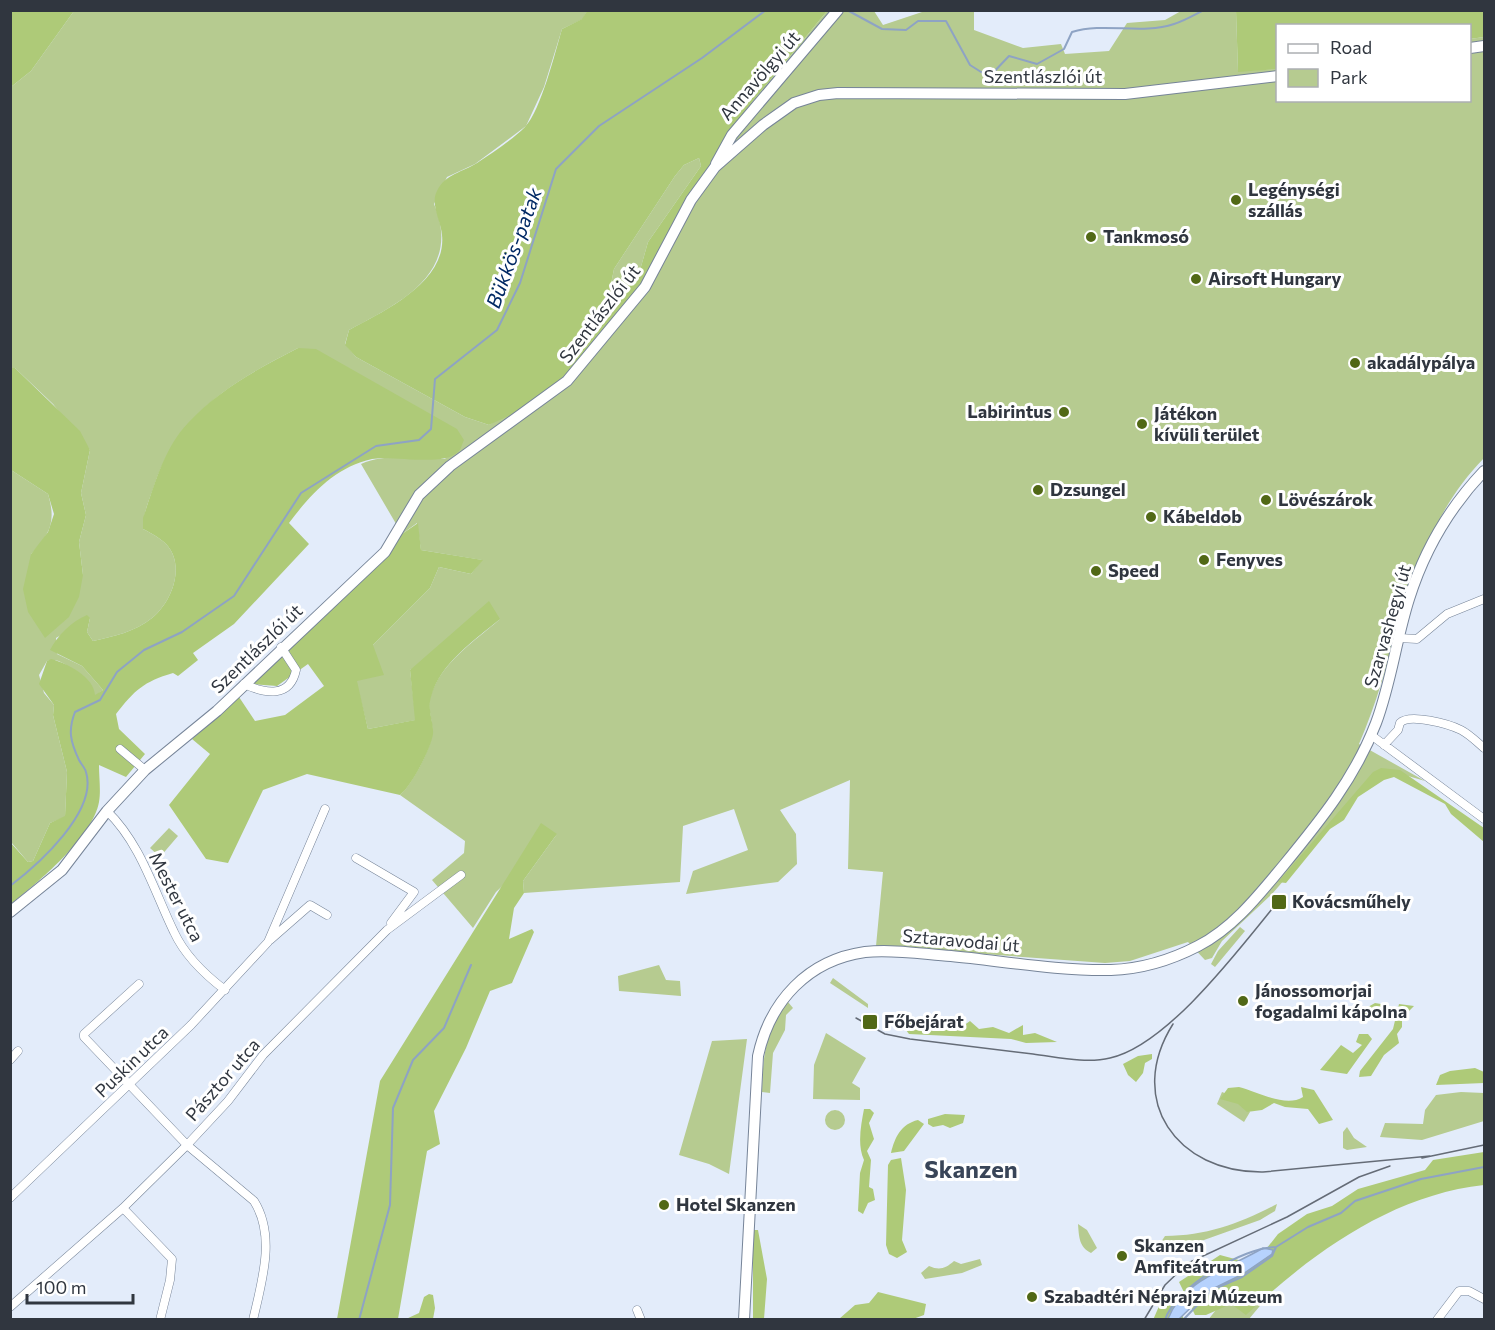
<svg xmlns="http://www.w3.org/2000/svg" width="1495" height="1330" viewBox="0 0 1495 1330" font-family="Commissioner,sans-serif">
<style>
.green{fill:#b6cb90}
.forest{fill:#aeca78;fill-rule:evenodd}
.water{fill:#b6d2fd;stroke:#8ea3c4;stroke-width:1.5}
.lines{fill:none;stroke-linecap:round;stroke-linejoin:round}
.stream{stroke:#8ea3c4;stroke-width:2}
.street-casing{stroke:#768498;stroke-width:9}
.secondary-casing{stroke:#768498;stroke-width:12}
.street{stroke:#fff;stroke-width:8}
.secondary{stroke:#fff;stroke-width:10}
.tram{stroke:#656c77;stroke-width:1.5}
.poi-dot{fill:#516816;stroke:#fff;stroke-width:2}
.labels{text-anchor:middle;stroke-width:6;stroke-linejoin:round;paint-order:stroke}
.street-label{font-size:18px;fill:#30363f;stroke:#fff}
.poi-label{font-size:18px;font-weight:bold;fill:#30363f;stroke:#fff;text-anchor:start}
.water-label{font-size:20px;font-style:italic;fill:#012964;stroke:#fff}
.district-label{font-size:24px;font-weight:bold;fill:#394558;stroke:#fff}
</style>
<rect width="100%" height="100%" fill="#e3ecfa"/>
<path class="green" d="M74,11H587L583,19L562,29L544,87L526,126L475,164L447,177L434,204C463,273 400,303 349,330L345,344L356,357L465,417L489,425L571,375L683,209L745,111L827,11H874L883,25L925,11H974V30L1023,48L1061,44L1065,54L1109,51L1127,23L1165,20L1181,11H1236L1238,71L1277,69L1278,100H1470V39L1484,37V458C1406,538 1402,646 1359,744L1425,781L1398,773L1371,780L1272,894L1222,941L1212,958L1205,960L1188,942L1130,961L1105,963L876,946L883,872L848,869L850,780L780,810L796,834L797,864L778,882L686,894L693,871L748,850L734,809L683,826L680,882L524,893L523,881L557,834L496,892L473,928L432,880L464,853L465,841L400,795C411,786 431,749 432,734C434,723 427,709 430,698C440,663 475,641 500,619L410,670L416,720L368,729L356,681L373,645L430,588L439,567L471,574L482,560L421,550L417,523L402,534L361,464C386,453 418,458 446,459L298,348C232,382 177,414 153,489C148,502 143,515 143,529C151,533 160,538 166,544C186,565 172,602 152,618C135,632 114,636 93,641L87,632L90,618L56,638L57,654L82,666L103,690L95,696C84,684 65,654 47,661L39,675L44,693L54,705L53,715L67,772L65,817L50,823L33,861L28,862L11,842V470L48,494C56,521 51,533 31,554L83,575L79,542L86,515L81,493L90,450L53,404L15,368H10L11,87L31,71Z
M699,158L701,166L648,242L640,270L625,287L609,294L614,269L675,176L684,165Z
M169,828L178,836L160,857L150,848Z
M1240,927L1245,931L1215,967L1211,964L1218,951Z
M659,965L666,980L680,981L681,996L619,991L618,976Z
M833,978L868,1004V1008L830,983Z
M788,1002L793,1008L786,1015L785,1030L773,1053L770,1093L762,1092C763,1055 765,1032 788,1002Z
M826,1033L866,1058L852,1083L860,1088V1100L813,1099L814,1065Z
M747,1039L729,1174L709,1164L679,1155L712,1041Z
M1222,1092L1242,1100L1250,1112L1244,1122L1217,1104Z
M1461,1092L1484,1093V1121L1422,1140L1380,1137L1385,1123L1423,1124L1425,1110L1436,1095Z
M825 1120a10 10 0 1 1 20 0a10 10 0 1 1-20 0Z
M1347,1127L1354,1138L1367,1147L1347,1150L1343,1148V1132Z
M1277,1204L1275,1211L1260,1220L1162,1255L1155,1251L1165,1236C1207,1236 1241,1223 1277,1204Z
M1078,1224L1087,1230L1097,1248L1091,1253C1079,1247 1079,1237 1078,1224Z
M980,1259L982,1265L962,1273L925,1279L921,1273L929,1266C940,1271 946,1268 954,1261L961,1264Z
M1248,1284L1264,1301L1249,1319L1208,1320L1223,1301Z"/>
<path class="forest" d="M11,10L74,11L31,71L11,87Z
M587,11H827L745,111L683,209L645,284L571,375L526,408L489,425L465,417L356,357L345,345L349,330C384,311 447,282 442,235C441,221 430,204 437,191C445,174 463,172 477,163C492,153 512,140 525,127C541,110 555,53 562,29L582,19ZM699,158L701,166L648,242L640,270L625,287L609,294L614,269L675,176L684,165Z
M1236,11H1484V37L1470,39V26H1278L1277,69L1238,72Z
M298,348L316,349L457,429L464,440C462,444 461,450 458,452C443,467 393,455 372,459C335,467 310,495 289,523L309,544L234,624L193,653L198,660L178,676L173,673C143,682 135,690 116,714L119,729L145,754L126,777L99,765C99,777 101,791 99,802C93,837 37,883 11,904L10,842L28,862L33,861L50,823L65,816L67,772L53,715L54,705L39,684L47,661L51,659C67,663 94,677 95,695L103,690L82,666L50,650C57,636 72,621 87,615L90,618L87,632L93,641C114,636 135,632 152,618C172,602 186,565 166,544C160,538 151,533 143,529V518C154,486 164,448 188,423C218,390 259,368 298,348Z
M10,368H15L80,431L90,450L81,493L86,515L79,542L83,575L79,597L69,617L45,638L28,612L23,589L31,554L48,532L54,514L48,494L11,470Z
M418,523L421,550L483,560L471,574L439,567L430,588L373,645L384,675L357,681L368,729L415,720L410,670L489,601L500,619C475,640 440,663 431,697C427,709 434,723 433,734C431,749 411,787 400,795L307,774L263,790L228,863L206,859L169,805L210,754L192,739L239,697L255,721L285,715L324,686L308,664L277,686L251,684L402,534Z
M1381,768L1400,770L1484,828V842L1451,814L1445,804L1394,777L1384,780L1358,797L1344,820L1330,829L1286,883L1278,882L1373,772Z
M541,823L557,834L523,881L524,893L514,908L509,939L532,929L534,932L512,983L490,991L466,1048L434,1111L440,1144L427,1151L398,1319H337L380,1081Z
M1375,1003L1387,1005L1384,1017L1373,1010L1365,1021H1356L1352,1016Z
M1399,1004L1414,1006L1402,1018V1027L1397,1034L1399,1043L1384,1055L1371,1076L1359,1077L1360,1071L1393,1029Z
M926,1020L963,1026L970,1021L979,1029L993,1027L1009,1033L1023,1025V1035L1035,1033L1057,1042L1026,1043L1011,1039L909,1034L906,1030L911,1021Z
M1359,1034H1368L1372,1039L1347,1074L1320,1070L1341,1045L1353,1053L1362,1045L1356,1042Z
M1152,1054V1059L1145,1063L1143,1073L1136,1082L1128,1075L1123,1064L1138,1056Z
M1475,1068L1484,1072V1083L1436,1085L1440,1075L1450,1071Z
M1239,1087C1258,1092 1286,1108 1303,1097L1301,1087L1314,1090L1333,1120L1319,1124L1308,1109L1285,1107L1274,1103L1262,1110L1247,1112L1238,1104L1220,1099L1228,1088Z
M864,1109H870L874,1113L869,1123L874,1139L867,1151L871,1160L869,1187L873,1189L875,1200L868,1203L863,1214L858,1211L860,1173L864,1160C857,1145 861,1125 864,1109Z
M945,1114L965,1115L963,1123L950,1128L943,1125L933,1127L928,1124V1119Z
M918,1120L924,1124L904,1151L891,1153C895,1137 901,1124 918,1120Z
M1484,1152V1185C1392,1195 1312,1253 1246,1315L1231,1304L1206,1315H1195L1179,1282L1220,1255L1246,1262L1263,1253L1278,1234L1307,1214L1332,1206L1358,1189L1425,1170L1433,1160Z
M901,1158L906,1190L902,1240L907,1252L897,1258L889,1254L886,1245L888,1165L891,1160Z
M753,1230H758L767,1279L764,1319L753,1320Z
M878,1292L926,1304L924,1315L913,1319H839L855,1305L869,1303Z
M429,1294L433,1295L435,1308L433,1319H406L419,1313L424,1297Z
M1171,1294L1184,1319L1153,1320L1163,1297Z"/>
<path class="water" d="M1263,1248L1273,1250L1272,1254L1243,1274L1208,1291L1179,1319H1168C1182,1280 1230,1268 1263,1248Z"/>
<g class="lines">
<path class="stream" d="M847,10L882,29L906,30L918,21H946L970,65L989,77L1009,56L1037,64L1064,49L1072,32C1105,22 1141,35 1174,24C1184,21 1194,15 1204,10
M10,886C39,864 98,811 86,772C85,768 81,764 79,760C70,741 68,730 75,712L100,700L117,672L144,650L182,632L234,596L301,493L376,446L419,440L431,429L435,379L497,330L520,283L556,169L599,126L702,58L766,10
M359,1320L390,1205L393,1108L413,1060L444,1028L471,965
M1165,1320C1175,1287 1244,1247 1276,1247
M1183,1320L1212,1290L1242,1277L1272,1256L1276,1247L1308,1227L1341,1213L1355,1201L1421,1179L1484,1167"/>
<g class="street-casing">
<path id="street" d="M1399,638L1417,639L1447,614L1484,599
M244,684C266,694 290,698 296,670L281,647
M1371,735L1484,819
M1384,745L1398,730L1400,723C1409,713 1449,724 1461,730C1469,734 1477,742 1484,748
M120,749L145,770
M107,811C141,844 154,891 174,932C185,956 204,974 225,990
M356,858L414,892L391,923
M270,940L310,905L327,915
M139,984L84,1034V1037L187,1145L254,1201C276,1236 262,1281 253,1320
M10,1060L18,1051
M10,1198L191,1025L268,942L325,809
M123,1208L172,1259L170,1280L160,1320
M10,1307L123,1208L187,1145L228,1101L263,1055L387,930L461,875
M637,1310L641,1320
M1437,1320L1459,1291H1469L1484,1299"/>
</g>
<g class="secondary-casing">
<path id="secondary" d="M1470,48L1484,46
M716,164L732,135L838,10
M10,912L62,870L107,811L145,770L217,711L385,552L419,495L450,466L567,381L645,287L691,200L715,167L763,125L794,103L819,95L838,93L1125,94L1278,76
M744,1320L758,1056C770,1001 808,960 865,952C893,949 923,954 951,956C1003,961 1058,971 1111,970C1141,969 1171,960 1198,946C1233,928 1258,896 1283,866C1320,821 1355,778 1376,723C1391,683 1396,640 1409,599C1424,551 1450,507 1484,471"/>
</g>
<use href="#street" class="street"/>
<use href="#secondary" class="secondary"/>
<path class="tram" d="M856,1018L885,1034L910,1039C951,1044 992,1049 1033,1054C1057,1057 1086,1064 1110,1058C1169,1045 1243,944 1281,898
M1173,1024C1125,1100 1177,1173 1263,1172L1430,1156
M1422,1158L1484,1145
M1144,1320L1165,1285L1188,1263L1287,1217L1359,1177L1390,1166"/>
</g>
<g class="poi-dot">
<circle cx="1236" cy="200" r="6"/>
<circle cx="1091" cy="237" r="6"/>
<circle cx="1196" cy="279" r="6"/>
<circle cx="1355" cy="363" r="6"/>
<circle cx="1064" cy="412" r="6"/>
<circle cx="1142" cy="424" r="6"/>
<circle cx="1038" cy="490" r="6"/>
<circle cx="1266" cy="500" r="6"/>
<circle cx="1151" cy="517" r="6"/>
<circle cx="1204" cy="560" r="6"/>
<circle cx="1096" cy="571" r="6"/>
<rect x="1271" y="894" width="16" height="16" rx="3"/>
<circle cx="1243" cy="1001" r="6"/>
<rect x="862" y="1014" width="16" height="16" rx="3"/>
<circle cx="664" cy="1205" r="6"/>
<circle cx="1122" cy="1256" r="6"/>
<circle cx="1032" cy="1297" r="6"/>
</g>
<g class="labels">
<g class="street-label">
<text transform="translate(760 76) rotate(-49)" y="6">Annavölgyi út</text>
<text x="1043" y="83">Szentlászlói út</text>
<text transform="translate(600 314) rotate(-52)" y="6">Szentlászlói út</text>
<text transform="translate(1388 626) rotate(-74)" y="6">Szarvashegyi út</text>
<text transform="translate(257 649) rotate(-44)" y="6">Szentlászlói út</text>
<text transform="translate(176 897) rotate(63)" y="6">Mester utca</text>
<text transform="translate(961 941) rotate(5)" y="6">Sztaravodai út</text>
<text transform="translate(132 1062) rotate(-44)" y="6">Puskin utca</text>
<text transform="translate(223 1080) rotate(-49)" y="6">Pásztor utca</text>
</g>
<g class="poi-label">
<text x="1248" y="196">Legénységi<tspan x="1248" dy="21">szállás</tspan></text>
<text x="1103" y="243">Tankmosó</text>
<text x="1208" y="285">Airsoft Hungary</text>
<text x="1367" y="369">akadálypálya</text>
<text x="1052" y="418" text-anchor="end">Labirintus</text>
<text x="1154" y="420">Játékon<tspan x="1154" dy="21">kívüli terület</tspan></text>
<text x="1050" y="496">Dzsungel</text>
<text x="1278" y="506">Lövészárok</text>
<text x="1163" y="523">Kábeldob</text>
<text x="1216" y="566">Fenyves</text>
<text x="1108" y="577">Speed</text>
<text x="1292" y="908">Kovácsműhely</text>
<text x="1255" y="997">Jánossomorjai<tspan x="1255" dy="21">fogadalmi kápolna</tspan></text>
<text x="884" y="1028">Főbejárat</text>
<text x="676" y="1211">Hotel Skanzen</text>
<text x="1134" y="1252">Skanzen<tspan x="1134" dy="21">Amfiteátrum</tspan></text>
<text x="1044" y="1303">Szabadtéri Néprajzi Múzeum</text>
</g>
<g class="water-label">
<text transform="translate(514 248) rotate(-70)" y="7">Bükkös-patak</text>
</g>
<g class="district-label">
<text x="971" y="1178">Skanzen</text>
</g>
</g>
<rect width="1495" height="1330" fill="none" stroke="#30363f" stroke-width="24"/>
<rect x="1276" y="24" width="195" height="78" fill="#ffffff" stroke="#acafb2" stroke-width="1.5"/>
<rect x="1288" y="44" width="30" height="9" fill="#ffffff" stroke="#acafb2" stroke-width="1.5"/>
<text x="1330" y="54" font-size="18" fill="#30363f">Road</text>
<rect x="1288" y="69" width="30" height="18" fill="#b6cb90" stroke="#acafb2" stroke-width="1.5"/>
<text x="1330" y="84" font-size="18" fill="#30363f">Park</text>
<path d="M27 1294v9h106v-9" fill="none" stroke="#30363f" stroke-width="3"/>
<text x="36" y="1294" font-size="18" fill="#30363f" stroke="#ffffff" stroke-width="4.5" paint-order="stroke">100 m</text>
</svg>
